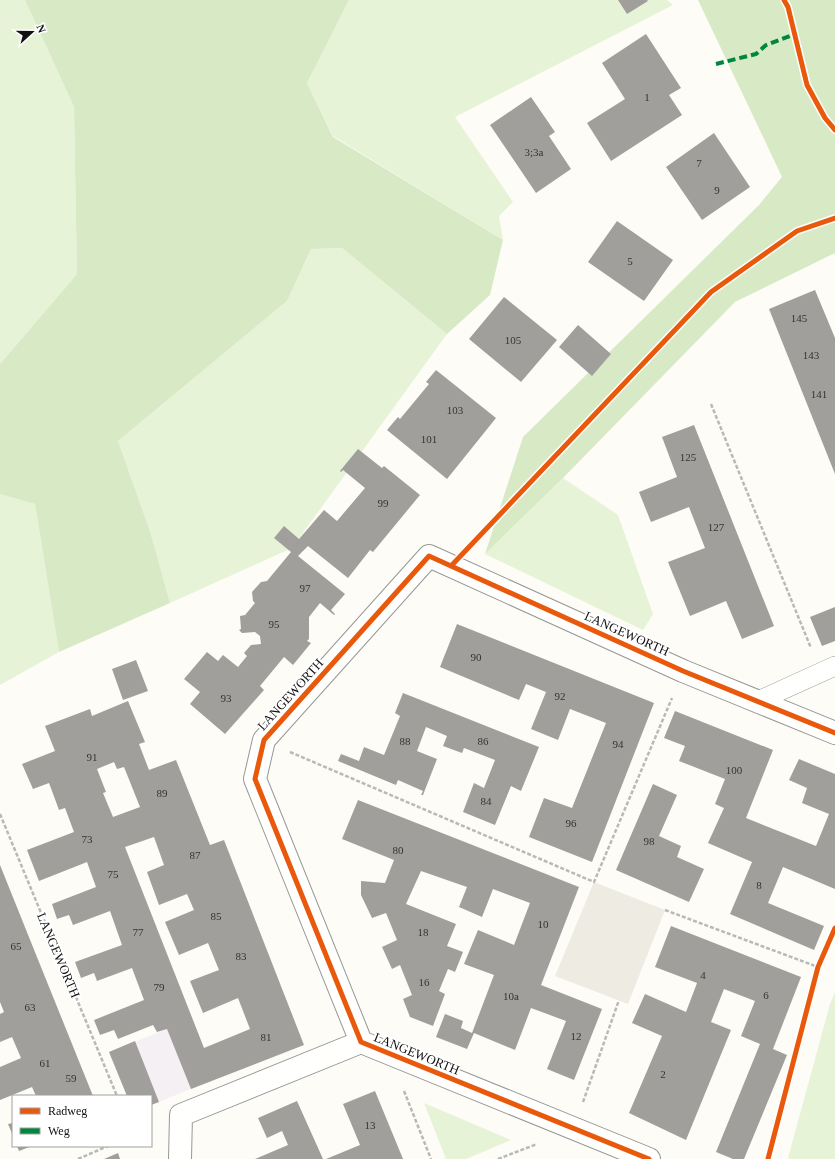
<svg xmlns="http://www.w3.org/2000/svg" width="835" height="1159" viewBox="0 0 835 1159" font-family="'Times New Roman',serif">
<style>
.industrial{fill:#f5f0f3}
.green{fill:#e7f3d7}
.forest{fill:#d8eac5}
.plaza{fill:#edebe2}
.building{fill:#a19f9c;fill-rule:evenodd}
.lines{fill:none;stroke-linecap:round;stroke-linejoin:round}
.lane-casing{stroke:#979795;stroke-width:20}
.street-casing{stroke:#979795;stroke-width:24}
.path{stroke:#b9b9b8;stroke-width:2.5;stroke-dasharray:4 2;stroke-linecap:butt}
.lane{stroke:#fffffe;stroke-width:19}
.street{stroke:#fffffe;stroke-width:22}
.quiet{stroke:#00873e;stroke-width:4;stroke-dasharray:8 4;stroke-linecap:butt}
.cycleway-casing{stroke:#fff;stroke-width:8}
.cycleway{stroke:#e8590c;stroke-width:5}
.labels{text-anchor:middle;stroke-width:4;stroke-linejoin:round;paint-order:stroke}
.number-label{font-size:11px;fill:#353434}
.street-label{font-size:13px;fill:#111;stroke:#fff}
</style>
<rect width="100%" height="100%" fill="#fdfcf7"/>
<path class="industrial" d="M192,1019L216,1079L151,1105V1096H127L109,1052Z"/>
<path class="green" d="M0,0H25L74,107L77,274L0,364Z
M349,0H667L673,5L455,117L513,202L499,216L503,240L333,136L307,83Z
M342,248L447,334L292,548L170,603L150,531L118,441L287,301L311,249Z
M563,478L618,515L653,614L643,630L485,554Z
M0,494L35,504L59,652L0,685Z
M835,992V1159H790L788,1158L830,1004Z
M424,1103L511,1140L466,1159H446Z"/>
<path class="forest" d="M25,0H349L307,83L333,137L503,240L490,295L447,334L342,248L311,249L287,301L118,441L150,531L170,603L59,652L35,504L0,494V364L77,274L74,107Z
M698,0H835V253L735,302L563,478L485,554L523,437L759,205L782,177Z"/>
<path class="plaza" d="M594,882L665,910L628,1004L555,976Z"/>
<path class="building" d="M618,0H647L648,1L627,14Z
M646,34L681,88L669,95L682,115L611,161L587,123L625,99L602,63Z
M531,97L555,132L549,136L571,169L536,193L490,125Z
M714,133L750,187L702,220L666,167Z
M617,221L673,260L644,301L588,262Z
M815,290L835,338V474L769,309Z
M504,297L557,340L521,382L469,339Z
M578,325L611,354L592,376L559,347Z
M436,370L496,418L447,479L387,430L398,417L400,419L429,384L426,382Z
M694,425L774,626L742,639L726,601L690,616L668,562L705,548L689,507L651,522L639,492L677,477L662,437Z
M358,449L382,468L384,466L420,495L373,552L370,550L348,578L308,546L298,556L345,594L331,610L335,614L334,615L320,603L309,617V639L307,641L311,643L293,665L284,657L260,686L264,690L225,734L190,704L200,692L184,679L207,652L218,661L223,655L238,667L247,656L244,653L251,645L261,644L260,636L255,632L242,633L239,630L241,629L240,616L245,615L255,603L253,601L252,592L261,582L267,581L291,552L274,538L284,526L299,539L324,510L337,521L365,488L343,470L341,472L340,471Z
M835,607V641L822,646L810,617Z
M457,624L654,703L592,862L529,837L544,798L572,808L606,723L570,709L558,740L531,729L546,692L526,684L519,700L440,667Z
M136,660L148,691L123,700L112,669Z
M403,693L539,747L521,791L511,786L495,825L463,812L474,783L484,788L495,760L464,748L462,753L443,746L447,736L426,727L417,751L437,759L423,795H421L423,791L398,780L396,785L338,761L341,754L359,761L364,747L384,755L400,716L395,713Z
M128,701L145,742L139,744L149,770L176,760L210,845L224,840L304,1045L191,1089L167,1029L157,1032L153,1025L118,1039L114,1030L100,1035L94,1020L144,1000L132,968L97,981L94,973L81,978L75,962L122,945L110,911L73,925L69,915L57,919L52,904L96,887L87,862L39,881L27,850L74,832L65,808L59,810L49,783L33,789L22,764L55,751L45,726L90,709L92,716ZM114,762L117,769L124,767L140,807L113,817L103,793L106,792L97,769ZM154,837L164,865L147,872L159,905L187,894L194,910L165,922L179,955L208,943L219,970L190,981L203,1013L238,998L250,1029L204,1048L125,847Z
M675,711L773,750L746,818L816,846L829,814L802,803L807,788L789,780L799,759L835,774V889L783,867L768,903L824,926L814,950L730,914L752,862L708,843L724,808L715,804L725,779L679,761L685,746L664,738Z
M653,784L677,795L659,836L681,846L677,857L704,869L689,902L616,870Z
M358,800L579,887L541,985L602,1009L574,1080L547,1069L566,1021L531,1008L515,1050L474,1033L467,1049L436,1037L445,1014L463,1021L461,1028L472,1033L494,975L464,964L478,930L514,945L530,903L493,889L482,917L459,907L467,887L421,871L406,904L456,924L447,946L463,952L455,972L448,969L439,991L445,994L433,1026L410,1017L403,999L412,995L400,965L392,969L382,947L397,940L386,913L372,918L361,895V881L385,883L394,860L342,839Z
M0,865L41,967L93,1096H36L32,1087L0,1100V1067L21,1058L12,1037L0,1042V1014L4,1012L0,1002Z
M671,926L801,977L773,1049L787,1055L744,1159H733L716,1152L760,1044L741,1036L755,1001L724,989L711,1022L731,1030L686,1140L629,1113L662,1036L632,1023L645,994L686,1012L697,983L655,967Z
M135,1041L159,1102L151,1105V1096H127L109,1052Z
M375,1091L403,1159H326L360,1145L343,1104Z
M297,1101L323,1159H255L288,1145L282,1131L267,1138L258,1118Z
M13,1123V1136L8,1124Z
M17,1146H32L19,1151Z
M118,1153L120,1159H104Z"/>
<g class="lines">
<g class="lane-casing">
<path id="lane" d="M758,701L835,666"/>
</g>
<g class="street-casing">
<path id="street" d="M180,1159L181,1115L361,1042
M649,1159L361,1042L255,779L264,740L429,556L683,671L835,733"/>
</g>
<path class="path" d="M711,404L811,648
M290,752L594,882L672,698
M0,814L117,1096
M665,910L818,967
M404,1091L431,1159
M583,1102L619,1000
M78,1159L108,1146
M498,1159L537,1144"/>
<use href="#lane" class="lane"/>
<use href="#street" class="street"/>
<path class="quiet" d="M716,64L756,54L766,45L795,34"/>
<g class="cycleway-casing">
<path id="cycleway" d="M784,0L788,7L807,85L825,118L835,130
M451,566L711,292L797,231L835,218
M649,1159L361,1042L255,779L264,740L429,556L683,671L835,733
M768,1159L818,967L835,928"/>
</g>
<use href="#cycleway" class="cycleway"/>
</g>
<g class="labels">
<g class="number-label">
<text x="647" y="101">1</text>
<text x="534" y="156">3;3a</text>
<text x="699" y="167">7</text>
<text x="717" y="194">9</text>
<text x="630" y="265">5</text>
<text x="799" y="322">145</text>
<text x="513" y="344">105</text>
<text x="811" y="359">143</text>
<text x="819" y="398">141</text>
<text x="455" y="414">103</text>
<text x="429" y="443">101</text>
<text x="688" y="461">125</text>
<text x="383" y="507">99</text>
<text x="716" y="531">127</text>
<text x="305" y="592">97</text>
<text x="274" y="628">95</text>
<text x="476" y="661">90</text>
<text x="560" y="700">92</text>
<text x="226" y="702">93</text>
<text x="405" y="745">88</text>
<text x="483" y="745">86</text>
<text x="618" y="748">94</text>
<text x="92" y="761">91</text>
<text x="734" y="774">100</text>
<text x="162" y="797">89</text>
<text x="486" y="805">84</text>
<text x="571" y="827">96</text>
<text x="87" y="843">73</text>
<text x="649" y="845">98</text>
<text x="398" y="854">80</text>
<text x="195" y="859">87</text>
<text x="113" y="878">75</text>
<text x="759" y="889">8</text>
<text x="216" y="920">85</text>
<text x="543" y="928">10</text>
<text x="138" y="936">77</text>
<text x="423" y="936">18</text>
<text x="16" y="950">65</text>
<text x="241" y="960">83</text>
<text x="703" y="979">4</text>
<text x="424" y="986">16</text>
<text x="159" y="991">79</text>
<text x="766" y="999">6</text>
<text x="511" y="1000">10a</text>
<text x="30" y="1011">63</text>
<text x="576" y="1040">12</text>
<text x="266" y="1041">81</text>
<text x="45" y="1067">61</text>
<text x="663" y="1078">2</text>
<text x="71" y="1082">59</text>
<text x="370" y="1129">13</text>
</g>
<g class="street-label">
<text transform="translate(627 633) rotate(24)" y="5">LANGEWORTH</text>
<text transform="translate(290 694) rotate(-48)" y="5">LANGEWORTH</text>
<text transform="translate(59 955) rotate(67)" y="5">LANGEWORTH</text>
<text transform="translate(417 1053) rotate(22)" y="5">LANGEWORTH</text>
</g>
</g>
<rect x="12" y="1095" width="140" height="52" fill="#ffffff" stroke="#a0a0a0"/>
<rect x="20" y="1108" width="20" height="6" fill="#e8590c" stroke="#a0a0a0"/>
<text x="48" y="1115" font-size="12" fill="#111111">Radweg</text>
<rect x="20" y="1128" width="20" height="6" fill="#00873e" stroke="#a0a0a0"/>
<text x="48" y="1135" font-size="12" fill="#111111">Weg</text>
<g transform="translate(32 32) rotate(69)" stroke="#ffffff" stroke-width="3" paint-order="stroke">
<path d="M0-3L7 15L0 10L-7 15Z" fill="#111111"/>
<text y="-6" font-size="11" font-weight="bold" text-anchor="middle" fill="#111111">N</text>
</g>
</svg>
